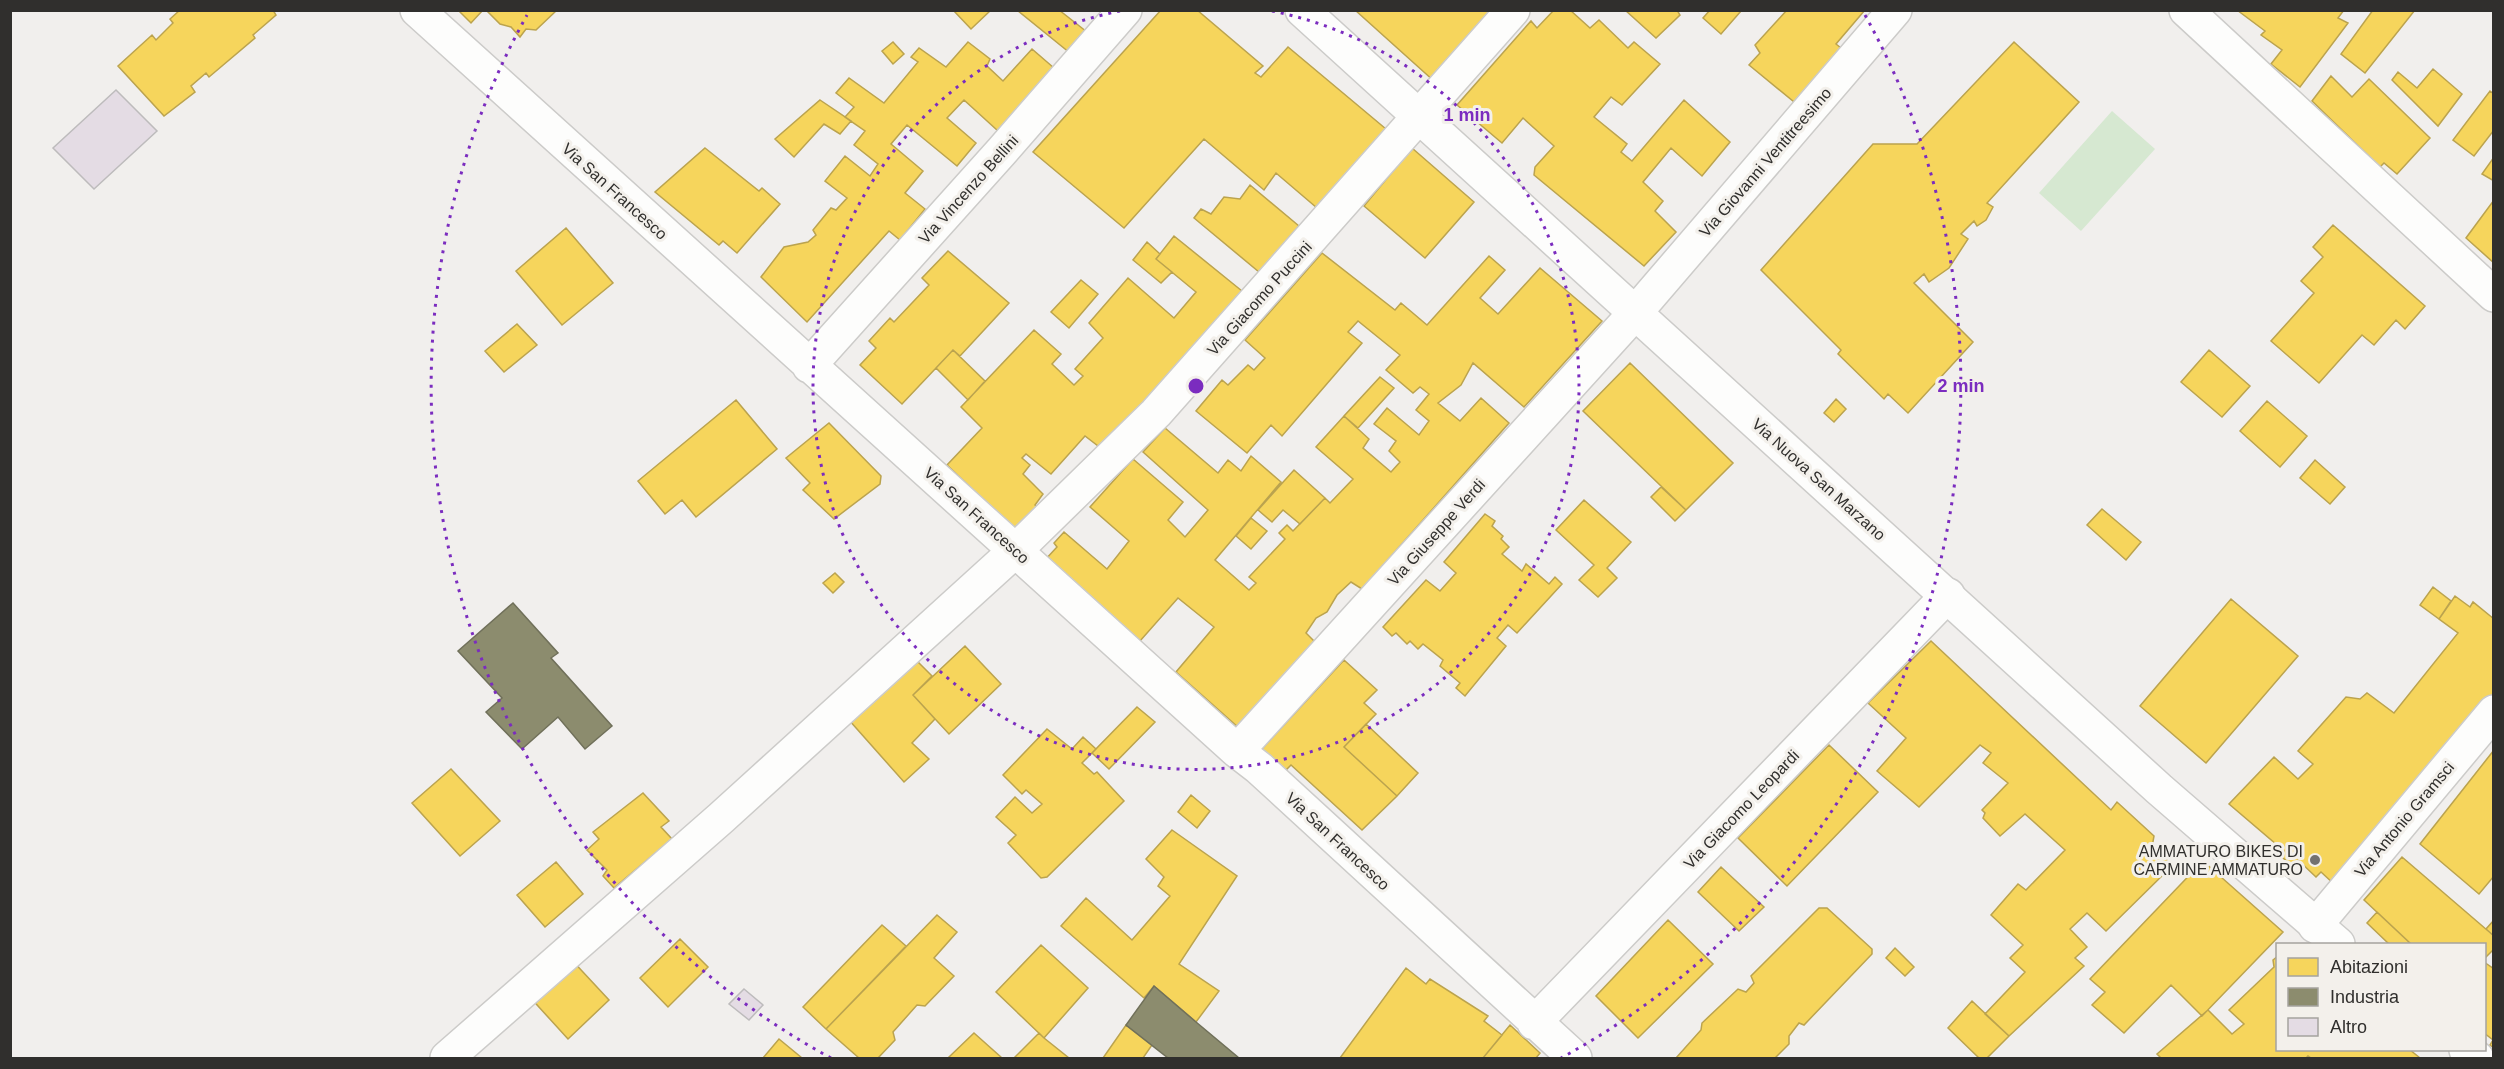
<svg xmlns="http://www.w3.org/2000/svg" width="2504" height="1069" viewBox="0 0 2504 1069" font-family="Arial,sans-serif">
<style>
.green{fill:#d6e8d1}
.homes{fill:#f6d55c;stroke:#bba34e;stroke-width:1.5}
.industry{fill:#8c8c6e;stroke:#70705a;stroke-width:1.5}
.building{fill:#e4dce4;stroke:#bdbbbc;stroke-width:1.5}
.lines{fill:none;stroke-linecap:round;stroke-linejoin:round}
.minor-casing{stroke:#cccbc9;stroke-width:36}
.major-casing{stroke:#cccbc9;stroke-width:36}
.minor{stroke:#fdfdfc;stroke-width:33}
.major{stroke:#fdfdfc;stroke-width:33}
.ring{fill:none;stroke:#7b2cbf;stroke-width:3;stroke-dasharray:3 6}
.poi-dot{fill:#747270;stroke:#f3f0eb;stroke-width:2}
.labels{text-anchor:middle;stroke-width:6;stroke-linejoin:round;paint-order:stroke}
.street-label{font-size:16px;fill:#302f2d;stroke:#f3f0eb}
.poi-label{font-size:16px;fill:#302f2d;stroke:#f3f0eb;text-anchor:end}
.centre{fill:#7b2cbf;stroke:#f3f0eb;stroke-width:3}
.ring-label{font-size:18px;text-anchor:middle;font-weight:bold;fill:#7b2cbf;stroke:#f3f0eb;stroke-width:6;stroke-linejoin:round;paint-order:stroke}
</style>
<rect width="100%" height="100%" fill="#f1efed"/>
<path class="green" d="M2112,111L2155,149L2081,231L2039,193Z"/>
<path class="homes" d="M180,10H273L276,15L253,35L255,38L209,77L206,73L191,86L195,92L164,116L118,66L152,35L156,40L173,23L170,19Z
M458,10H483L471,23Z
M486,10H557L536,30L526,29L520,37L511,27L500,24Z
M953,10H991L971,29Z
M1017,10H1059L1087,32L1070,53Z
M1161,10H1197L1263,66L1255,73L1261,77L1288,47L1386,129L1317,208L1276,173L1264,190L1204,139L1124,228L1033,152Z
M1355,10H1497L1435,82Z
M1554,10H1570L1590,28L1599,20L1628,48L1634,42L1660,64L1622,105L1611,97L1594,117L1627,144L1621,152L1632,161L1684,100L1730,142L1702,176L1671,148L1643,182L1663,201L1655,211L1676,232L1644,266L1534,175L1535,167L1554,146L1523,118L1502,143L1457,105L1531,21L1537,28Z
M1625,10H1677L1680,15L1656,38Z
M1710,10H1740L1741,11L1721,34L1703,18Z
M1787,10H1865L1836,44L1846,52L1799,106L1749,65L1760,53L1755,45Z
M2237,10H2344L2338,18L2348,23L2300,87L2271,64L2282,50L2261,35L2265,31Z
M2373,10H2415L2365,73L2341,54Z
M893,42L904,54L893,64L882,51Z
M968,42L990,59L987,66L1003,81L1032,49L1054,68L998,131L964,100L947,118L976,143L957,166L907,125L891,144L923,171L905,193L925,209L900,240L889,231L807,322L761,277L784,247L808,242L816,235L813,230L831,208L836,210L847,198L825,181L845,156L870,176L878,164L854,145L865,131L845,117L854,107L836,93L849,78L884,103L918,62L911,57L919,48L946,67Z
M2014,42L2079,102L1987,203L1993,207L1986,220L1977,226L1974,221L1961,234L1968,239L1949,268L1929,282L1924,274L1914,283L1973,342L1908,413L1888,394L1884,399L1838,354L1841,350L1761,270L1873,144H1917Z
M2433,69L2462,94L2438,126L2392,80L2398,72L2417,88Z
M2331,76L2352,97L2369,79L2430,138L2397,174L2384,163L2380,167L2312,101Z
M2490,91L2494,94V130L2474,156L2453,140Z
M820,100L851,121L840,134L824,124L794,157L775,139Z
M705,148L759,191L762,188L780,204L737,253L723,241L719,245L655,192Z
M1412,148L1474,202L1425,258L1364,206Z
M2494,157V181L2482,174Z
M1250,185L1299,226L1259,272L1194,218L1201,209L1211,214L1224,197L1240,199Z
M2494,200V263L2466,238Z
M2333,225L2425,306L2405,329L2396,320L2374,345L2362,335L2319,383L2271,341L2314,293L2301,281L2323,257L2313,247Z
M566,228L613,283L562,325L516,271Z
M1174,236L1242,291L1102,449L1085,436L1051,474L1026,454L1022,458L1030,465L1023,474L1043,494L1035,505L1044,515L1017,532L947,465L982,428L961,407L1034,330L1061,354L1052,364L1074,385L1083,376L1075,369L1103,338L1089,323L1128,278L1174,318L1196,292L1156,259Z
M1147,242L1160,254L1156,259L1172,272L1161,283L1133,260Z
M948,251L1009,303L960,356L953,350L902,404L860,365L876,348L869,341L890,318L894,322L929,285L922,278Z
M1322,253L1395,310L1401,303L1427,325L1489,256L1505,270L1480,298L1498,314L1540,268L1602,321L1524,407L1473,363L1461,385L1438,403L1460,421L1481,398L1509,423L1362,589L1351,582L1337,595L1327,612L1316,618L1306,633L1315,642L1239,728L1176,672L1214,627L1178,598L1140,641L1045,560L1057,547L1054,543L1064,532L1107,569L1129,541L1090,507L1133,459L1183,502L1168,520L1185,537L1208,510L1143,452L1165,428L1218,473L1228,460L1241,471L1251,456L1281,482L1215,560L1249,590L1256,583L1249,577L1285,539L1279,533L1287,525L1293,531L1325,498L1330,503L1353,479L1316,447L1344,416L1369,439L1363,448L1391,472L1400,462L1389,451L1396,441L1374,424L1387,408L1419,435L1429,421L1416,410L1429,394L1420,387L1413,393L1386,370L1400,355L1358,321L1348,332L1362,343L1282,436L1271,425L1247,453L1196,411L1222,380L1228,385L1248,365L1254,370L1265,358L1245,340Z
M1081,280L1098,294L1069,328L1051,312Z
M517,324L537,345L504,372L485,351Z
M953,350L985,381L968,400L936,368Z
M2209,350L2250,386L2222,417L2181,382Z
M1630,363L1733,463L1686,510L1583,411Z
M1380,377L1394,388L1358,428L1344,416Z
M1836,399L1846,409L1834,422L1824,413Z
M736,400L777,449L696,517L682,500L665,514L638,481Z
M2267,401L2307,436L2280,467L2240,431Z
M829,423L881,476L880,484L834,519L803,490L810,483L786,458Z
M2315,460L2345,487L2330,504L2300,478Z
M1294,470L1325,498L1300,524L1283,510L1272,522L1258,510Z
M1661,487L1686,510L1675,521L1651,497Z
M1584,500L1631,542L1607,568L1617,578L1598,597L1579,580L1594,565L1556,530Z
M2102,509L2141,542L2126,560L2087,525Z
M1485,514L1495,521L1492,526L1503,536L1501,539L1509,547L1502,554L1522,571L1526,564L1549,584L1555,577L1562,584L1517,633L1508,625L1497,638L1506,646L1465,696L1456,688L1460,683L1440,666L1443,660L1423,644L1418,649L1410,641L1407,644L1396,633L1392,636L1383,627L1426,580L1440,591L1456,573L1444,562Z
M1251,518L1267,531L1251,549L1236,536Z
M835,573L844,582L833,593L823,583Z
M2433,587L2451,601L2439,619L2420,605Z
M2455,596L2470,607L2473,602L2494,619V698L2335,885L2321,872L2316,877L2298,860L2292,866L2281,856L2284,851L2229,804L2274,757L2298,779L2313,764L2298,751L2346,697L2360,699L2367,693L2394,713L2458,633L2439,619Z
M2231,599L2298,656L2206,763L2140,706Z
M1931,641L2111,810L2117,802L2154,836L2152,847L2173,865L2106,931L2087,913L2070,929L2087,947L2075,958L2084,966L2009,1036L1985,1014L2025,972L2010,958L2023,945L1991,915L2018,884L2026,890L2065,850L2025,814L2000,836L1983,818L1985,813L1982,810L2008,783L1983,763L1991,753L1980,745L1919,807L1877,771L1906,738L1868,703Z
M965,646L1001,684L949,734L913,695Z
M914,658L932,676L913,695L935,719L912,743L929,759L904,782L849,720Z
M1344,660L1377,690L1364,703L1376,714L1344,747L1397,796L1362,830L1291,765L1284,772L1257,754Z
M1137,707L1155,722L1109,769L1092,753Z
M1366,724L1418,773L1397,796L1344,747Z
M1047,729L1072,749L1083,737L1096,749L1082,763L1094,774L1097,772L1124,801L1047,877L1041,878L1008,843L1016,835L996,817L1015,797L1032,813L1042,804L1026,790L1022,794L1003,775Z
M1829,745L1878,792L1787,886L1738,838Z
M2494,750V876L2479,894L2420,844Z
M451,769L500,821L460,856L412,803Z
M643,793L669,821L661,827L672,839L614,888L603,876L607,870L587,850L599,839L593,832Z
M1191,795L1210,811L1197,828L1178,812Z
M1172,830L1237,876L1179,964L1219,991L1196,1022L1154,986L1144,998L1061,926L1086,898L1132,940L1170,896L1158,886L1164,877L1146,859Z
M2402,857L2494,936V949L2484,959V944H2411L2364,900Z
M2203,861L2283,932L2202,1016L2171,985L2124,1033L2092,1005L2105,992L2090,979Z
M556,862L583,894L545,927L517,895Z
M1721,867L1764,907L1739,931L1698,892Z
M1819,908H1827L1872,949V954L1804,1025L1799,1023L1789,1036V1044L1775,1058H1676L1701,1030L1702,1023L1738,989L1746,992L1754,983L1751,976Z
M2377,912L2411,944H2389L2367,923Z
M937,915L957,932L934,958L954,976L925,1006L917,1005L893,1032L895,1040L878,1058H859L826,1029Z
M1668,920L1713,964L1638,1038L1596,996Z
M2494,920V936L2486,929Z
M882,925L906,946L826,1029L803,1007Z
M680,939L708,967L668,1007L640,978Z
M1041,945L1088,988L1044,1038L996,992Z
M1895,948L1914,967L1905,976L1886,958Z
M2278,956V1050H2410L2420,1058H2311L2308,1056L2306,1058H2161L2157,1054L2208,1010L2232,1034L2244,1024L2229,1010L2274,967L2273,960Z
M569,957L609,1000L568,1039L528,995Z
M2484,962L2494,969V1048L2490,1045L2493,1040L2484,1033Z
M1406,968L1426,984L1430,979L1488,1016L1484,1021L1502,1035L1483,1058H1340Z
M1972,1001L2009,1036L1987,1058H1979L1948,1028Z
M1126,1025L1152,1045L1143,1058H1103Z
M1510,1025L1540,1053L1536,1058H1483Z
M974,1033L1002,1058H948Z
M1039,1033L1044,1038L1069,1058H1014Z
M779,1039L802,1058H763Z"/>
<path class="industry" d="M513,603L558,653L551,658L612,726L585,749L558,717L522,749L486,712L502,698L458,651Z
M1154,986L1196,1022L1239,1058H1168L1126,1025Z"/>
<path class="building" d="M116,90L157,131L94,189L53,148Z
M744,989L763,1005L749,1020L729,1004Z"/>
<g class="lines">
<g class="minor-casing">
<path id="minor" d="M417,10L1237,751L1259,768L1575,1058
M2186,10L2494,295
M809,366L1002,151L1125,10
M1237,751L1635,313L1895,10
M2315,926L2494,712
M1534,1023L1948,595
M447,1058L721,818L1016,550L1156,413L1513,10"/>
</g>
<g class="major-casing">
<path id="major" d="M1302,10L2159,789L2338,944
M2466,1050L2477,1058"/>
</g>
<use href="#minor" class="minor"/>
<use href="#major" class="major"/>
</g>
<g class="ring">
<path d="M1272 11A383 383 0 1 1 1120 11"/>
<path d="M831 1058A765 765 0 0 1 527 15M1865 15A765 765 0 0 1 1561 1058"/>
</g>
<circle class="poi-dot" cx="2315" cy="860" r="6"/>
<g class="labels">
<g class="street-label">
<text transform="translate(1765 162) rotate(-49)" y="6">Via Giovanni Ventitreesimo</text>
<text transform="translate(968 189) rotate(-48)" y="6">Via Vincenzo Bellini</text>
<text transform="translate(615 191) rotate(42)" y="6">Via San Francesco</text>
<text transform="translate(1259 298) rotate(-48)" y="6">Via Giacomo Puccini</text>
<text transform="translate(1819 479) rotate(42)" y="6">Via Nuova San Marzano</text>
<text transform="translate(977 515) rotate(42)" y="6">Via San Francesco</text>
<text transform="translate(1436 532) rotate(-48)" y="6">Via Giuseppe Verdi</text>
<text transform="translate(1741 809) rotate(-46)" y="6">Via Giacomo Leopardi</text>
<text transform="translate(2404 819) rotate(-50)" y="6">Via Antonio Gramsci</text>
<text transform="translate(1338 841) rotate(43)" y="6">Via San Francesco</text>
</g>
<g class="poi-label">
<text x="2303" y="857">AMMATURO BIKES DI<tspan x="2303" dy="18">CARMINE AMMATURO</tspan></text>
</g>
</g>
<circle cx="1196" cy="386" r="9" class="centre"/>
<g class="ring-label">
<text x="1467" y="121">1 min</text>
<text x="1961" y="392">2 min</text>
</g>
<rect width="2504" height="1069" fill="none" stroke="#302f2d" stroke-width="24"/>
<rect x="2276" y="943" width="210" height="108" fill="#f3f0eb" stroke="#a5a39f" stroke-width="1.5"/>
<rect x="2288" y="958" width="30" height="18" fill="#f6d55c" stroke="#a5a39f" stroke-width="1.5"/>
<text x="2330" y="973" font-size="18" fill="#302f2d">Abitazioni</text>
<rect x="2288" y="988" width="30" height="18" fill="#8c8c6e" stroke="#a5a39f" stroke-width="1.5"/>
<text x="2330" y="1003" font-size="18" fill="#302f2d">Industria</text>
<rect x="2288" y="1018" width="30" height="18" fill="#e4dce4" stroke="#a5a39f" stroke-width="1.5"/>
<text x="2330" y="1033" font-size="18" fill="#302f2d">Altro</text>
</svg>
